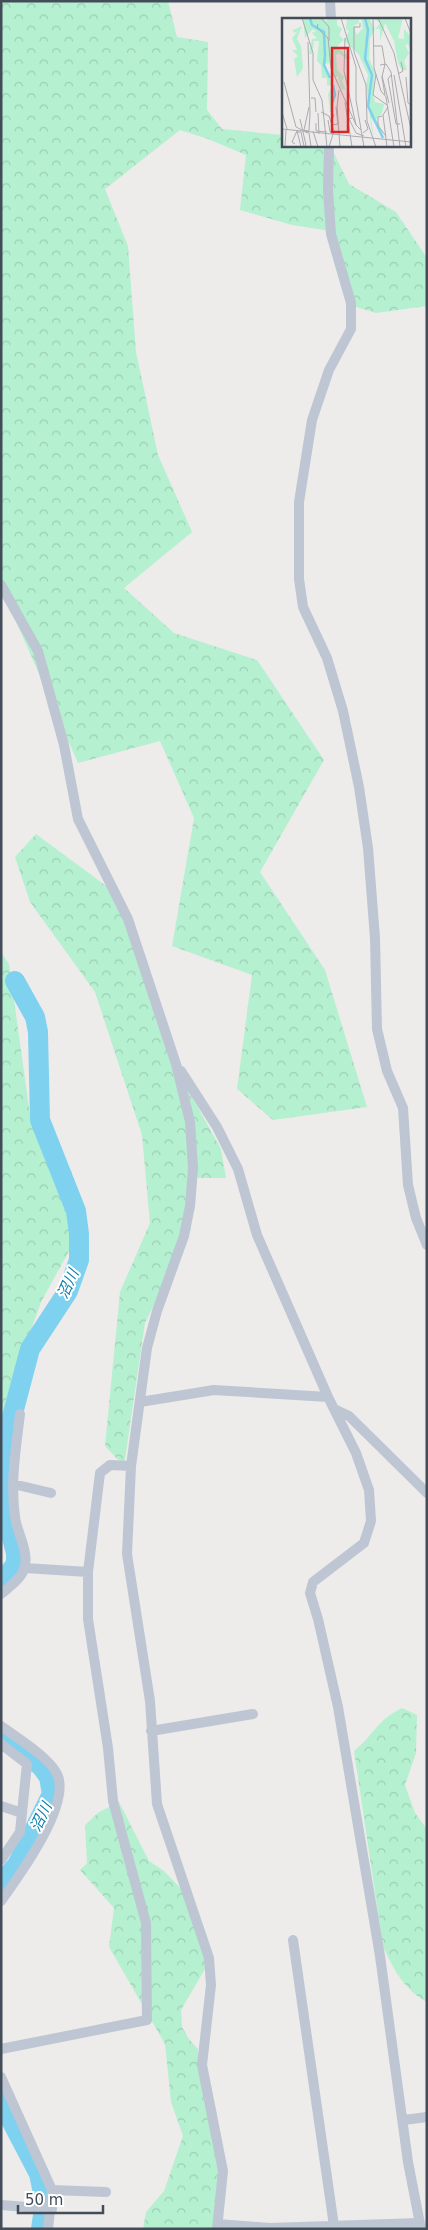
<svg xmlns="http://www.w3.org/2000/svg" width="428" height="2230" viewBox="0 0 428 2230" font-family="'DejaVu Sans','Noto Sans JP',sans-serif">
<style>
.forest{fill:url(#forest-crowns)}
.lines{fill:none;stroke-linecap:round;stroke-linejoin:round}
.river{stroke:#7fd1f0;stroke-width:20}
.minor{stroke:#bdc6d2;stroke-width:10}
.labels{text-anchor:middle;stroke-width:4;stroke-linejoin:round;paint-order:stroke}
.water-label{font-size:15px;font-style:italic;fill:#047dab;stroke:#fff}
.inset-river{fill:none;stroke:#7fd1f0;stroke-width:2.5}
.inset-road{fill:none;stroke:#aaacb1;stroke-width:1}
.view{fill:#d62828;fill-opacity:0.15;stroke:#d62828;stroke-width:2.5}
.inset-edge{fill:none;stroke:#434d59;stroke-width:2.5}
</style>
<defs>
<pattern id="forest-crowns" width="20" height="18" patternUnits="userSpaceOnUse" patternTransform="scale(1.25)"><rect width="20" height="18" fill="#b5f0d0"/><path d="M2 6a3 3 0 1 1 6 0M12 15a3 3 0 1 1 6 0" fill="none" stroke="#9dcfb5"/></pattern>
</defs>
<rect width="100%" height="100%" fill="#eeebeb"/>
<path class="forest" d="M1,1H168L177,37L208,42L207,110L222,129L283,135V145H330L349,184L396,212L427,258V306L376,313L353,306L331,231L292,225L240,210L246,155L208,139L180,130L105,189L128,246L136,352L158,455L192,532L124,588L174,633L257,660L324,760L260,872L325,970L367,1107L273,1120L237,1089L252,975L172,946L194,818L160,741L78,763L1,587Z
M36,834L117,894L178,1072L221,1149L226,1178H192L191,1229L145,1323L124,1466L105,1446L120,1292L150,1223L142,1135L95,992L30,902L15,857Z
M1,952L9,964L30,1115L72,1172L69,1251L41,1302L5,1404L1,1520Z
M402,1708L417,1715L416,1753L405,1785L415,1813L427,1829V2002C405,1991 392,1967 383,1946L354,1751C374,1735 377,1720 402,1708Z
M119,1802L149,1861L164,1871L186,1894L209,1962L181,2010L182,2027L189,2039L198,2049L200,2078L216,2109L222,2180L213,2229H143L146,2212L164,2191L183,2136L171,2102L165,2044L109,1947L114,1908L80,1870L87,1863L85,1825L99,1812Z"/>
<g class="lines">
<path class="river" d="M1,1583L16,1564V1553L4,1508L7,1436L30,1349L68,1291L79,1260V1234L76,1211L40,1120L38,1032L35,1017L15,981
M1,1735L41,1766L49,1777L52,1794L17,1865L1,1883
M1,2101L39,2174L45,2202L41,2229"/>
<path class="minor" d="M330,1L331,19
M329,145L328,190L331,234L351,303V329L329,370L312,420L299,502V579L303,607L327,658L343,711L359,787L368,848L375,938L377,1029L387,1071L403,1108L408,1185L416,1218L427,1245
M1,585L38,651L64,745L78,819L128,919L176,1064L190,1122L193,1168L190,1206L184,1236L157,1311L147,1348L131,1466L127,1554L150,1701L157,1804L209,1958L211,1985L202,2065L223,2171L217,2229
M181,1071L217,1127L238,1169L257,1235L328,1397L356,1453L369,1490L371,1521L364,1543L313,1582L310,1593L318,1619L338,1707L380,1956L408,2162L421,2229
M140,1402L214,1390L328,1397
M334,1409L349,1416L427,1493
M13,1484L51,1493
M25,1568L88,1572L100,1473L110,1465L131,1466
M1,1594C9,1587 21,1579 24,1569C30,1553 17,1533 15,1517C10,1482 16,1448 20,1414
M1,1726C16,1737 49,1757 57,1774C72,1804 19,1876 1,1901
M151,1731L253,1714
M1,1744L27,1764L20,1832L1,1860
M1,1806L22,1813
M293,1940L334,2226
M1,2049L147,2020L146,1923L113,1801L108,1748L88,1619V1572
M1,2077L52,2190L48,2229
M404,2120L427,2117
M52,2190L106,2192
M1,2205L52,2209
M218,2224L270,2228L419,2223"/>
</g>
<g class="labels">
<g class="water-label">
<text transform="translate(68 1284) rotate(-65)" y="5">沼川</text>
<text transform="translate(41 1817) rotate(-64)" y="5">沼川</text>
</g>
</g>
<g transform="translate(282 18)">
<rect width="129" height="129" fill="#eeebeb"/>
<path d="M21,0H41L44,4L46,0H55V7L60,11L57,17L62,22L67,13L64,11L65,0H77V5L71,8L75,9L72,10L75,17L81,10L79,0H87L93,11L88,20L87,41L93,54L91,76L93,84L102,86L100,95L94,101L103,118L89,100L91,115L98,119L90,114L84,67L86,57L77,37L62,22L56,27L57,31L69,40L64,41L57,35L54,37L55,52L62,59L60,63L64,72L59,71L56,58L53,59L47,45L43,46L53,74L48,94L46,76L50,68L45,67V60H40L39,47L35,43L37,23H32L30,36H27L30,21L35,20L30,15L34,13L31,11L23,20ZM91,0H121L116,20L122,21V11L129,18L128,30L126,26L123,27L127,35L122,43L125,52H120L116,45L112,23L103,5L98,23V11H94L98,5ZM20,8L15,21L19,28L21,50L15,59L12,41L16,38L10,32H15L10,20L16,13L12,15L11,12Z" fill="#b5f0d0"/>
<path class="inset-river" d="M28,0L30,7L42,14L43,38M83,0L86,12L83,41L90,57L86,88L101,120M43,38L42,47L48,60M50,85L53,77L51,67"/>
<path class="inset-road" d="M20,0L31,35V62L40,82L45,129M39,0L47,9V23M59,0L74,49V82L82,129M91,0L92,50L99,73L104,79L112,129M96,0L112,35L129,111M123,0L129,16M78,5V9H72V34L84,67L85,103L94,129M36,6L35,10L46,20L49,50L74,107M0,9V74M63,20L62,53L74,107L79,112M92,28H100L103,46M129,29V74M103,46L100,59L103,77M98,47L104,46L109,54L118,129M94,56L91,77L105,87M116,56L121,53L119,44M109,57L106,61L114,106H118M112,57L124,129M100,58L107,85M124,59L126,85L129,87M2,64L14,109L20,112M57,72L55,89L58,129M29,80H33L34,94M63,84L70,129M0,94L5,111M39,94L47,98L52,113L47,129M36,95L37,116M100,98L96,99V108L104,118M70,100L67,101L74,115L82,118M18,101L24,127L22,129M46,102L48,114L52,115M49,104L52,97L49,94L51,83M34,105V113L45,114M50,107L56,106L54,89M0,111L129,124M20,112L27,113L28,95L26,24M22,112L27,89M15,113L19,129M31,113L36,129M15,114H19L22,128M23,114L27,115L29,129M81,115L86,111L83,102M13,126L10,124L15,113M3,128L4,112M105,129L101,97L106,89"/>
<path class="view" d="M50,30H66V114H50Z"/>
<rect width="129" height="129" class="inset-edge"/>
</g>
<rect width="428" height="2230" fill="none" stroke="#434d59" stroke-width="5"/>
<path d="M18 2205v8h85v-8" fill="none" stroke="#434d59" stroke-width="2.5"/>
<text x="25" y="2205" font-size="15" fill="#434d59" stroke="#ffffff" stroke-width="4" paint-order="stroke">50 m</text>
</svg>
